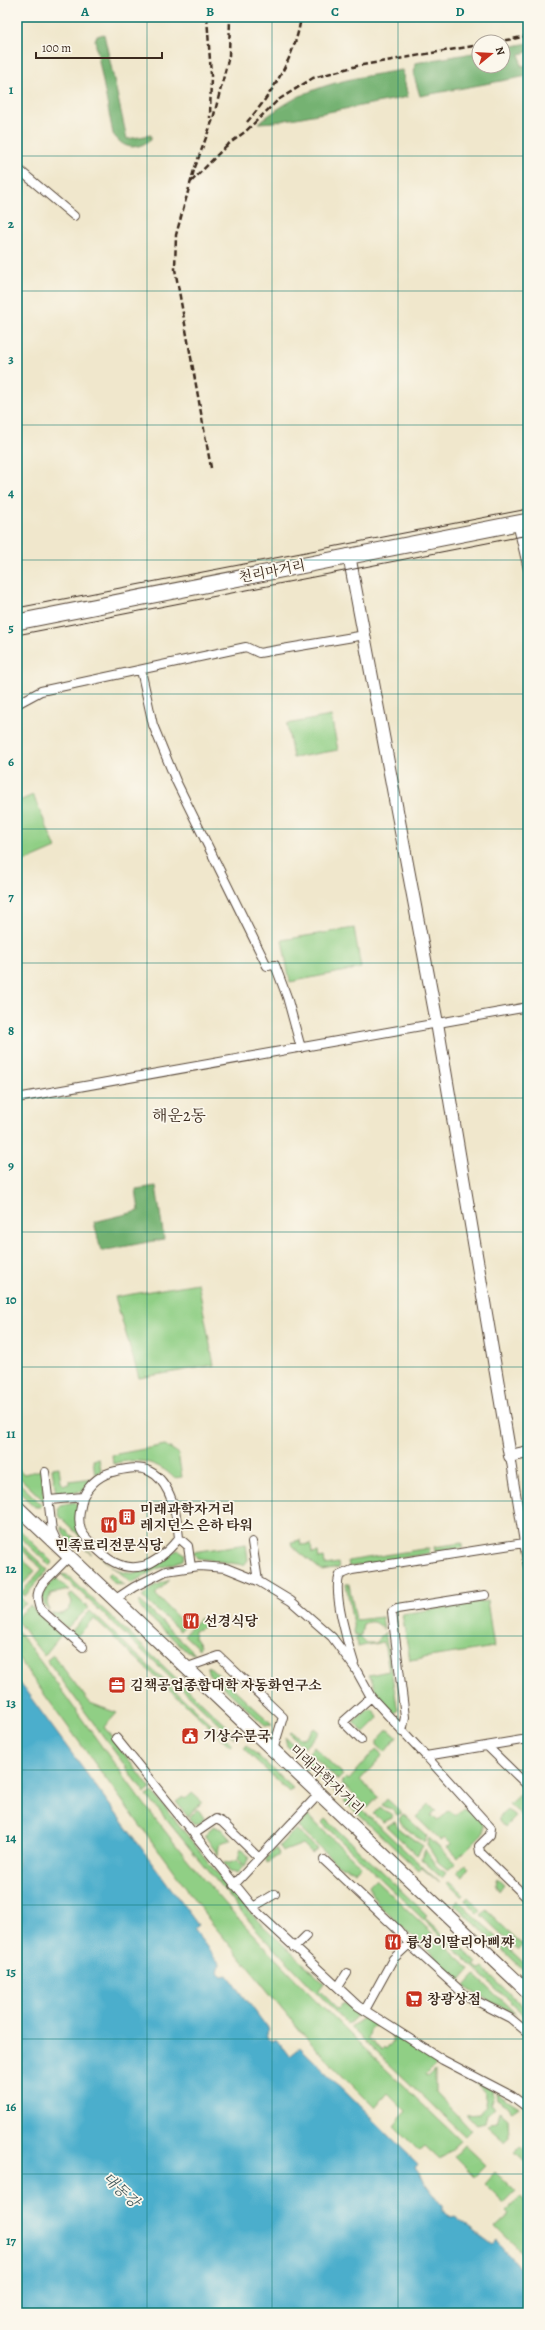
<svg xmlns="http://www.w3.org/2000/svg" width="545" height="2330" viewBox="0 0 545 2330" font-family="Alegreya,'Noto Serif KR',serif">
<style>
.green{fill:#90cf85;stroke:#667c52}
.forest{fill:#74b272;stroke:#586e48}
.water{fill:#4caecc;stroke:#446c75}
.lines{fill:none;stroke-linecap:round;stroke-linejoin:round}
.street-casing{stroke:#564638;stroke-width:10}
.secondary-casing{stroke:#564638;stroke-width:14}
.primary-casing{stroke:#564638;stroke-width:15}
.highway-casing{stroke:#564638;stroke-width:17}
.street{stroke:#fff;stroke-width:8}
.secondary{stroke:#fff;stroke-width:12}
.primary{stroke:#fff;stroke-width:13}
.highway{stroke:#fff;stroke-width:15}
.tram{stroke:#3b2a1e;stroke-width:1}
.rail{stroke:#3b2a1e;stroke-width:2.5;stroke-dasharray:6 3;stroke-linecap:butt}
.grid{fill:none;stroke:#0f766e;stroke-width:1;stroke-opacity:0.55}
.labels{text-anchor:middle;stroke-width:3.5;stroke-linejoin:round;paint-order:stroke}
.street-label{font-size:14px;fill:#3b2a1e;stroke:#fbf7ec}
.poi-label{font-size:14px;font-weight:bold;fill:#3b2a1e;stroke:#fbf7ec;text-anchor:start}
.water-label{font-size:15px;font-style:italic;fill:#41585b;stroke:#fbf7ec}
.quarter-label{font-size:16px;fill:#3b2a1e;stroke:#fbf7ec}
.neatline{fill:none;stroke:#0f766e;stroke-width:1.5}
.grid-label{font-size:13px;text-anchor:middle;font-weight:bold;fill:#0f766e}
</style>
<rect width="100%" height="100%" fill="#fbf7ec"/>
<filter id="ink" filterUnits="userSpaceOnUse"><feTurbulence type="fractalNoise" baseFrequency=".025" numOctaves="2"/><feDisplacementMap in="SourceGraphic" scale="8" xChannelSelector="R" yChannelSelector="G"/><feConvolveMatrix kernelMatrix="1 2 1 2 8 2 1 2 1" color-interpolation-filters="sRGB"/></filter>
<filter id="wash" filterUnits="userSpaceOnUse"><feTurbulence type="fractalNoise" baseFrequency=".012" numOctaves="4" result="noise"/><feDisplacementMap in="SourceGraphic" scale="16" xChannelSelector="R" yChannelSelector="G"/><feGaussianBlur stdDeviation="0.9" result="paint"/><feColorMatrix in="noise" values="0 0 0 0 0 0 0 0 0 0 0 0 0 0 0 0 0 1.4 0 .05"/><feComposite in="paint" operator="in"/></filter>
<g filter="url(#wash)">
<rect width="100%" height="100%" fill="#f0e7cc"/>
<path class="green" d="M331,716L338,750L293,758L287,724Z
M33,795L56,848L17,865V802Z
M354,928L361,968L290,982L282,940Z
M198,1283L214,1365L139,1378L115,1297Z
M165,1445L178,1453L182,1477L174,1478C158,1461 135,1457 113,1464L112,1455Z
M99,1459L101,1470L95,1475L93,1460Z
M59,1467L61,1482L64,1485L69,1484V1481L92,1478L83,1491L58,1495L56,1493L52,1468Z
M17,1468L24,1474L41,1470L45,1502L17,1475Z
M17,1481L42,1505L40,1507H35L17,1490Z
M75,1502L78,1505L77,1516L94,1550L60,1517L58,1510L60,1505Z
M61,1526L92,1554L77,1543L74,1545L64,1535Z
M17,1527L53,1563L50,1566L17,1534Z
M301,1540L302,1545L311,1544L312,1553L318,1552L319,1559L324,1558L325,1565L338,1563L339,1568L322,1571L292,1546L291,1542Z
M17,1541L48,1570L25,1596L21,1593L42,1569L17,1545Z
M462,1543V1548L435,1552L434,1547Z
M246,1544L248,1560L244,1565L197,1558L193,1552Z
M429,1548L430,1553L349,1567L348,1561Z
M179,1550L185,1554L183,1560L157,1569L131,1583L100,1556C105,1560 111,1567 117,1570C138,1580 161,1564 175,1551Z
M17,1554L35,1571L22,1585L17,1580Z
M110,1572L124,1586L114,1583L107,1576Z
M61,1574L67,1575L83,1590L231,1730L234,1738Z
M56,1578L69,1590L51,1594L47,1602L49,1611C36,1598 45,1588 56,1578Z
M170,1580L156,1593V1595L185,1625L180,1631L142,1597L154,1586Z
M346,1584H349L356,1620L382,1617L384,1630C378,1626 375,1618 363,1624L361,1635L355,1636Z
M72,1593L88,1608L67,1629L51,1613L62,1614L69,1610L72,1602L69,1595Z
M17,1594L26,1604L17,1609Z
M140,1601L195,1654L187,1652L142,1610L139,1605Z
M487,1601L494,1647L410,1660L402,1614Z
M30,1606L61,1635L44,1656L17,1621V1617Z
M90,1611L232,1744L230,1746L94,1619L75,1638L70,1633Z
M200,1618L208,1625L195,1631L194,1637L200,1646L199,1649L184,1635Z
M17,1630C79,1712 136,1799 203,1878C283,1972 372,2056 461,2141L440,2160L425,2146L419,2151L394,2126L406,2111L388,2093L375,2108L308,2040L210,1921L17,1657Z
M385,1632L397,1706L398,1710L394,1714L380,1698L369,1675L389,1671L384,1642L357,1647L356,1638L361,1637L367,1643H375Z
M53,1655L90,1703L117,1713L104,1727L151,1789L145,1793L47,1660Z
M209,1666L272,1724L265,1725L208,1673L207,1668Z
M372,1709L377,1715L378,1719L364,1733L353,1722L367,1710Z
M314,1728L319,1732L304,1748L290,1734L291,1732L302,1739L306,1738Z
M387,1730H389L397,1737L385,1752L377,1745V1741Z
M285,1737L314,1764L311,1768L287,1746Z
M246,1745L293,1788L289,1792L243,1748Z
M314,1747L343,1775L338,1780L309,1752Z
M376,1749L383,1755L360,1780L378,1797L368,1808L341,1783L346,1778L349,1780Z
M320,1769L342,1791L339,1796L315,1773Z
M153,1792L217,1873L257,1920L324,1983L319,1990L338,2009L344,2003L359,2013L348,2025L255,1928L147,1796Z
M192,1793L202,1802L188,1817L176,1802L183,1797L186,1799Z
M521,1793L528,1801V1821L509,1804Z
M348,1797L440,1883L422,1868L419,1871L344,1801Z
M387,1799L402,1813L397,1815L394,1811L382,1805Z
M429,1804L436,1810L431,1815L438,1821L449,1810L455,1815L463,1809L471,1812L483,1824V1833L458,1858L447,1847L451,1844L445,1838L441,1841L416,1817Z
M380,1807L393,1817L383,1822L373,1814Z
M198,1809L204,1818L201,1823L195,1825L189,1818Z
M507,1810L516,1816L505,1827L499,1820V1817Z
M403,1814L427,1836L425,1842C414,1835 405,1831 399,1819Z
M308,1816L361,1866L355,1871L338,1865L298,1827Z
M326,1819L427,1915L425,1918L457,1948L460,1946L477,1963L474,1965L480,1970L483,1968L528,2012V2019L322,1823Z
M395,1822L400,1830L423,1846L417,1855L386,1826Z
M213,1826L221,1829L231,1840H225L219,1845L218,1855L205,1836Z
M296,1829L317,1849L312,1853L303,1844L282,1852L279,1846Z
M429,1838L456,1863L448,1870L438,1862L427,1845Z
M241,1848L249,1857L245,1866L238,1859Z
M276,1848L279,1855L267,1863L266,1859Z
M425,1850L437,1867L446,1873L442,1878L421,1859Z
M237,1860L243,1867L237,1873L230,1872L223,1862L230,1863Z
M465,1864L469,1868L463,1877L457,1872Z
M497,1878L504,1884L499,1891L495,1883Z
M375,1879L433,1934L422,1946L376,1902L369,1885Z
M450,1881L463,1893L461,1896L447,1883Z
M468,1897L481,1910L478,1913L465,1900Z
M458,1900L528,1967V1974L454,1904Z
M486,1910L523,1945L518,1950L481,1915Z
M437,1939L470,1969L460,1981L427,1950Z
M475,1975L517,2015L471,1991L465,1986Z
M364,2017L378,2025L371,2028L368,2038L382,2051L384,2048L386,2050L393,2041L391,2034L436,2061L437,2064L426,2075L429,2077L435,2071V2092L471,2130L465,2136L350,2027Z
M475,2083L491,2090L493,2096L490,2104L495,2108L487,2114L485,2122L477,2124L466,2114L479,2113L485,2105L486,2095Z
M496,2092L519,2107L512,2112L508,2106L497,2099Z
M500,2112L508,2119L509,2136L505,2142L487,2126L490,2123L497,2122Z
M465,2145L486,2165L474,2177L454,2157Z
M520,2147L528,2149V2164L515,2152Z
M495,2172L516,2192L504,2204L484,2184Z
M521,2197L528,2204V2258L496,2227L510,2214L507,2211Z"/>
<path class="forest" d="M104,34L127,139L151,135V140C136,150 124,150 113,134L95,40L97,36Z
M528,43V52L520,54L521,66L528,65V76L420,96L414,76L415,63L479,52V66H503V48Z
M402,70L408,97L275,122L258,123C276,110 294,97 314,90C342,79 372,75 402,70Z
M156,1186L164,1239L101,1251L94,1222L139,1211L136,1189Z"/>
<path class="water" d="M17,1679L198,1925L193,1929L220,1964L218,1972L222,1976L228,1975L269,2030L266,2035L268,2039L273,2042L277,2040L289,2056L300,2047L418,2164L415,2168L443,2206V2211C445,2216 449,2218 454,2216L493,2245L497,2241L528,2278V2313H17Z"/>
</g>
<g filter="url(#ink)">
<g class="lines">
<g class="street-casing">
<path id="street" d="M17,168L74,216
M517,523L528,569
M141,670L153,725L176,781L267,966L275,965L287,997L301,1048
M17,704L41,691L246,647L259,653L365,635
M17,1098L528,1007
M510,1456L528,1567
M45,1472L52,1531L57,1542
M83,1497C81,1507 77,1519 81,1530C83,1535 88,1540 92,1544C106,1559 121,1571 143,1566C157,1562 170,1549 179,1538
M49,1500L83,1497C90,1483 101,1474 116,1471C126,1469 139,1466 149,1471C172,1482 177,1516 179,1538L188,1546L191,1567
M252,1542L258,1581
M69,1557L42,1584C36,1593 37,1600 40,1609L83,1647
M114,1600L134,1587L166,1571L199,1566L226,1568L258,1581L291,1601L332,1637L355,1668L371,1697L426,1756L528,1739
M354,1663C348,1645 332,1591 340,1575L352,1570L524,1543
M185,1668L219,1656L283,1717L273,1750
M402,1732L405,1717L392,1612L397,1609L485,1595
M116,1738L259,1914L358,2006L443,2060L512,2096L528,2108
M361,1740L343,1722L371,1697
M487,1746L528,1786
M426,1756L491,1828L490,1835L479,1846L480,1852L528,1899
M194,1834L216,1819L222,1822L259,1858
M324,1860L398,1930L409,1944L465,1995L510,2018L528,2033
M234,1885L319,1794
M253,1907L275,1894
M294,1948L306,1936
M338,1987L347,1973
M365,2010L393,1959L409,1944"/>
</g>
<g class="secondary-casing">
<path id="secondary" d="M349,555L437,1023L510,1456L528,1452"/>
</g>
<g class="primary-casing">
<path id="primary" d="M17,1507L528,1992"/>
</g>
<g class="highway-casing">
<path id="highway" d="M17,622L528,521"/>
</g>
<use href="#street" class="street"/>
<use href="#secondary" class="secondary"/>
<use href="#primary" class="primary"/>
<use href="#highway" class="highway"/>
<path class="tram" d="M17,608L528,509
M17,635L528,535"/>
<path class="rail" d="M207,17L211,75L210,118
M496,42L528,36
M247,122C272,94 296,55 301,17
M225,147L246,131L278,100L313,78L357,66L479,45
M191,182L229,143
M211,468L175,269L176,235L194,170L213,119L229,56L230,17"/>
</g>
</g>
<path class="grid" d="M147,17V2313M272,17V2313M398,17V2313M17,156H528M17,291H528M17,425H528M17,560H528M17,694H528M17,829H528M17,963H528M17,1098H528M17,1232H528M17,1367H528M17,1501H528M17,1636H528M17,1770H528M17,1905H528M17,2039H528M17,2174H528"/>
<defs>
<g id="building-square" transform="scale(0.9)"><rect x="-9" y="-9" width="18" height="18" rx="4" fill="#c8321e" stroke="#fbf7ec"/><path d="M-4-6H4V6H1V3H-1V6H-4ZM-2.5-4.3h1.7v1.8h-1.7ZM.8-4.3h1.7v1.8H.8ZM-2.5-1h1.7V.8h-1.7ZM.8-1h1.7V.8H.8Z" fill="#fff"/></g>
<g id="restaurant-square" transform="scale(0.9)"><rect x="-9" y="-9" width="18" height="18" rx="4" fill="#c8321e" stroke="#fbf7ec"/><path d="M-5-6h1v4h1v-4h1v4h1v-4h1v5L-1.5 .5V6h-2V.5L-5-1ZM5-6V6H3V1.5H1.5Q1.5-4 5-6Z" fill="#fff"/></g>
<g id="office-square" transform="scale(0.9)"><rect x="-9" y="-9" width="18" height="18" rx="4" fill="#c8321e" stroke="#fbf7ec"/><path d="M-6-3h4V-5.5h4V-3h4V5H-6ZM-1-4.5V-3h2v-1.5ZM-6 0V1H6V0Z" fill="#fff"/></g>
<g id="civic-square" transform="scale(0.9)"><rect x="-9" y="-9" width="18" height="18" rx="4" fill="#c8321e" stroke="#fbf7ec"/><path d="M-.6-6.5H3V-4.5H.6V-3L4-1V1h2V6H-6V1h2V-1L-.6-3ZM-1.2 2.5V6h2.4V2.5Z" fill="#fff"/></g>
<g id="supermarket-square" transform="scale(0.9)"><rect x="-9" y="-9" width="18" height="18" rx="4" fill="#c8321e" stroke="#fbf7ec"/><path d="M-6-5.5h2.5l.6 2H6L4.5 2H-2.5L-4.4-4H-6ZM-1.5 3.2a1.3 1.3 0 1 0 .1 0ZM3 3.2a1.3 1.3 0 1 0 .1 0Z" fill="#fff"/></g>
</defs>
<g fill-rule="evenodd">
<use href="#building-square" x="127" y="1517"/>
<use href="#restaurant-square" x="109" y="1525"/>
<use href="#restaurant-square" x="191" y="1621"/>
<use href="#office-square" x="117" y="1685"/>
<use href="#civic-square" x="190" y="1736"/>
<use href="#restaurant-square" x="393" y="1942"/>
<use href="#supermarket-square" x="414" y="1999"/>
</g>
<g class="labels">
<g class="street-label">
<text transform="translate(272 571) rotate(-11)" y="5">천리마거리</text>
<text transform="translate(327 1779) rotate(43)" y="5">미래과학자거리</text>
</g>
<g class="poi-label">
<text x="140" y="1514">미래과학자거리<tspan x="140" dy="16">레지던스 은하 타워</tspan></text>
<text x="109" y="1550" text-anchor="middle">민족료리전문식당</text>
<text x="204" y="1626">선경식당</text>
<text x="130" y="1690">김책공업종합대학 자동화연구소</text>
<text x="203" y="1741">기상수문국</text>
<text x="406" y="1947">륭성이딸리아삐쨔</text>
<text x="427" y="2004">창광상점</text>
</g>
<g class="water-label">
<text transform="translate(121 2190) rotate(43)" y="5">대동강</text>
</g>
<g class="quarter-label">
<text x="179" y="1121">해운2동</text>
</g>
</g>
<rect width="545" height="2330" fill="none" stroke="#fbf7ec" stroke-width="44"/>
<g transform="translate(491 54) rotate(72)"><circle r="19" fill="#fbf7ec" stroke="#aea59a"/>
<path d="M0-3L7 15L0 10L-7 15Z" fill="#c8321e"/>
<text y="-6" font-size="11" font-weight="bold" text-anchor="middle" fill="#3b2a1e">N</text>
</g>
<path d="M36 52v6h126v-6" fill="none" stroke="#3b2a1e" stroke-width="2"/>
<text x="42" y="52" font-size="12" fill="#3b2a1e" stroke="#fbf7ec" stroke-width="3" paint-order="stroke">100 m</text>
<rect x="22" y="22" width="501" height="2286" class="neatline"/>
<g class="grid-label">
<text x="85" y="16">A</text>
<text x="210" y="16">B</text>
<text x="335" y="16">C</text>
<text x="460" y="16">D</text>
<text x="11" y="94">1</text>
<text x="11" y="228">2</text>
<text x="11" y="363">3</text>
<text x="11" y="497">4</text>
<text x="11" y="632">5</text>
<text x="11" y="766">6</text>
<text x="11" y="901">7</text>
<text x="11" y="1035">8</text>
<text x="11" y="1170">9</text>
<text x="11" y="1304">10</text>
<text x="11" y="1438">11</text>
<text x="11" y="1573">12</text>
<text x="11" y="1707">13</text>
<text x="11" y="1842">14</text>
<text x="11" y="1976">15</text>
<text x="11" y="2111">16</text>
<text x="11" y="2245">17</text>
</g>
</svg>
